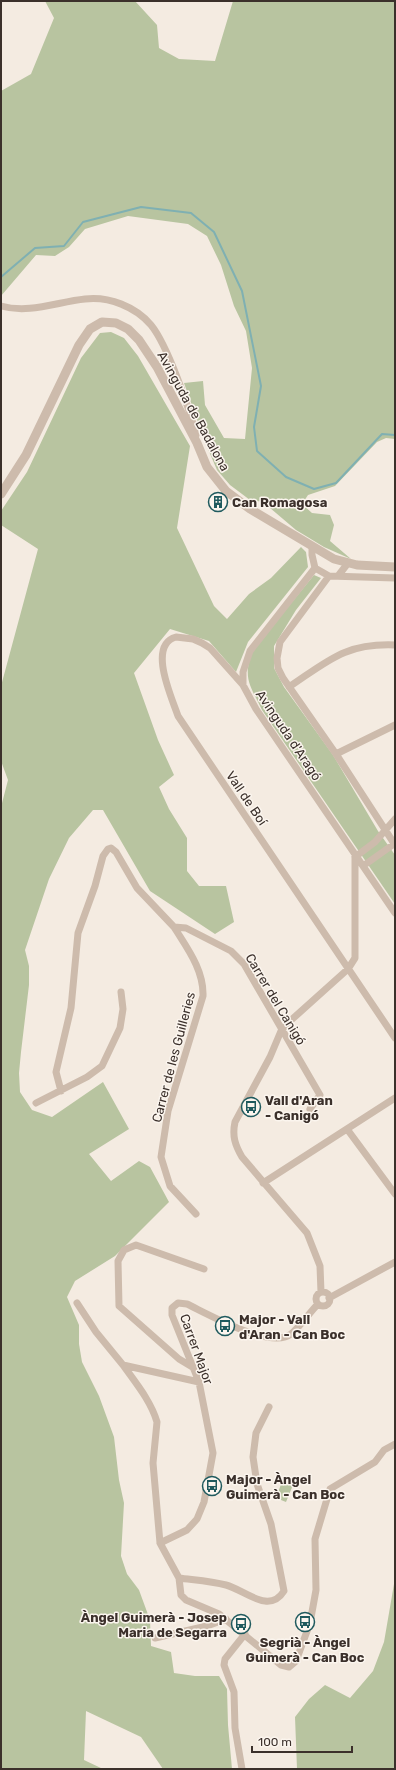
<svg xmlns="http://www.w3.org/2000/svg" width="396" height="1770" viewBox="0 0 396 1770" font-family="Rubik,sans-serif">
<style>
.green{fill:#b8c4a0}
.lines{fill:none;stroke-linecap:round;stroke-linejoin:round}
.stream{stroke:#7fb0b2;stroke-width:2}
.minor{stroke:#cdbbac;stroke-width:7}
.tertiary{stroke:#cdbbac;stroke-width:9}
.labels{text-anchor:middle;stroke-width:3;stroke-linejoin:round;paint-order:stroke}
.street-label{font-size:13px;fill:#3b302b;stroke:#fbf5ee}
.poi-label{font-size:13px;font-weight:bold;fill:#3b302b;stroke:#fbf5ee;text-anchor:start}
</style>
<rect width="100%" height="100%" fill="#f4ebe1"/>
<path class="green" d="M45,1H135L157,25L159,48L179,59L215,61L233,1H395V439L386,438L377,442L335,486L308,495L302,504L312,513L330,515L334,525L330,541L351,559L324,547L296,530L263,502L250,500L230,485L217,470L205,442L184,383L203,381L205,405L224,438L245,439L252,368L246,331L234,306L221,265L207,236L188,224L128,216L85,229L69,247L55,256L36,255L1,296V91L31,74L54,18Z
M111,332L124,338L138,356L190,446L177,528L214,606L227,619L249,594L271,578L301,547L306,552L308,567L248,642L236,672L209,641L170,629L134,673L158,740L174,775L159,787L169,809L187,838V871L199,886H226L234,922L215,934L150,891L103,810H93L69,838L49,879L25,950L29,966V985L21,1052L19,1073L20,1092L32,1110L52,1117L103,1082L129,1129L89,1154L111,1181L139,1161L150,1167L169,1202L115,1256L75,1281L67,1297L79,1325V1344L82,1362L99,1396L114,1437L119,1480L124,1503L121,1556L127,1574L139,1590L150,1620L151,1646L171,1652L174,1673L195,1676H219L227,1689L228,1725L232,1769H163L141,1737L86,1711L84,1760L103,1769H1V807L8,780L1,761V686L38,549L1,525V511L27,472L81,358L100,333Z
M314,575L321,578L296,610L274,646V668L284,687L333,755L378,831L395,855V904L262,710C250,685 242,678 253,650Z
M284,1476L295,1480L286,1502L276,1498Z
M395,1583V1769H297L295,1717L309,1699L325,1685L350,1698L373,1671L384,1642L394,1584Z"/>
<g class="lines">
<path class="stream" d="M1,277L35,248L64,246L83,222L141,207L191,213L214,232L242,291L261,386L254,427L257,451L286,477L314,489L336,483L382,434L395,435"/>
<path class="minor" d="M1,306C29,314 57,302 85,299C109,296 136,307 151,325C168,346 189,408 196,435
M312,547V555L315,568L250,651L243,672V685L256,709L395,913
M315,568L329,576L395,578
M329,576L280,642L277,658L278,668L283,678L336,754L395,845
M338,576L348,563
M243,685L210,648L202,643L193,639L176,637C147,645 172,698 178,716L395,1038
M289,687C328,661 345,643 395,645
M336,754L395,725
M355,857L375,842L395,819
M363,866L394,844
M174,927C187,948 204,970 203,996L168,1111L161,1157L170,1186L196,1214
M61,1091L56,1072L71,1008L78,933L95,886L103,856L108,849L111,848L116,852L137,888L174,927L186,928L231,951L244,964L320,1095L310,1109
M36,1103L87,1077L102,1066L120,1028L123,1009L121,992
M347,1129L395,1194
M263,1183L395,1098
M321,1292L320,1266L307,1233L242,1157C235,1145 232,1136 235,1122L270,1057L281,1031L289,1022L348,969L355,958V857
M316 1299a7 7 0 1 1 14 0a7 7 0 1 1-14 0Z
M329,1298L395,1262
M77,1303L96,1332L123,1365L199,1382
M123,1365C135,1382 151,1401 157,1422L153,1463L160,1543L179,1578L181,1595L186,1600L219,1614L281,1665L289,1667L296,1661L310,1623L316,1590L315,1539L330,1489L375,1462L384,1450L395,1444
M194,1368L179,1359L119,1306L118,1261L124,1250L136,1245L204,1269
M160,1543L187,1530L197,1519L204,1502L213,1453L199,1382L172,1315V1308L178,1303L187,1304C208,1314 271,1350 291,1334C299,1328 310,1312 318,1304
M179,1578C194,1580 211,1581 226,1585C245,1590 269,1615 284,1591L271,1524L257,1484L253,1457L256,1433L269,1407
M155,1638L207,1626L226,1619
M242,1769L235,1728L234,1692L224,1665L225,1659L245,1634"/>
<path class="tertiary" d="M1,494L26,455L79,345L90,329L102,322L116,323L128,329L139,340L157,367L197,443L207,467L226,491L250,509L334,559L357,565L395,567"/>
</g>
<defs>
<g id="building-ring" transform="scale(1)"><circle r="9.5" fill="#fbf5ee" stroke="#1f5a5e" stroke-width="1.5"/><path d="M-4-6H4V6H1V3H-1V6H-4ZM-2.5-4.3h1.7v1.8h-1.7ZM.8-4.3h1.7v1.8H.8ZM-2.5-1h1.7V.8h-1.7ZM.8-1h1.7V.8H.8Z" fill="#1f5a5e"/></g>
<g id="bus-ring" transform="scale(1)"><circle r="9.5" fill="#fbf5ee" stroke="#1f5a5e" stroke-width="1.5"/><path d="M-5-6H5V4H4V6H2V4H-2V6H-4V4H-5ZM-3.5-4V0h7V-4ZM-3.5 1.2v1.5H-2V1.2ZM2 1.2v1.5H3.5V1.2Z" fill="#1f5a5e"/></g>
</defs>
<g fill-rule="evenodd">
<use href="#building-ring" x="218" y="502"/>
<use href="#bus-ring" x="251" y="1107"/>
<use href="#bus-ring" x="225" y="1326"/>
<use href="#bus-ring" x="212" y="1486"/>
<use href="#bus-ring" x="305" y="1622"/>
<use href="#bus-ring" x="241" y="1624"/>
</g>
<g class="labels">
<g class="street-label">
<text transform="translate(194 411) rotate(61)" y="5">Avinguda de Badalona</text>
<text transform="translate(289 735) rotate(56)" y="5">Avinguda d'Aragó</text>
<text transform="translate(247 798) rotate(56)" y="5">Vall de Boí</text>
<text transform="translate(276 999) rotate(59)" y="5">Carrer del Canigó</text>
<text transform="translate(173 1057) rotate(-75)" y="5">Carrer de les Guilleries</text>
<text transform="translate(197 1349) rotate(70)" y="5">Carrer Major</text>
</g>
<g class="poi-label">
<text x="232" y="507">Can Romagosa</text>
<text x="265" y="1105">Vall d'Aran<tspan x="265" dy="15">- Canigó</tspan></text>
<text x="239" y="1324">Major - Vall<tspan x="239" dy="15">d'Aran - Can Boc</tspan></text>
<text x="226" y="1484">Major - Àngel<tspan x="226" dy="15">Guimerà - Can Boc</tspan></text>
<text x="227" y="1622" text-anchor="end">Àngel Guimerà - Josep<tspan x="227" dy="15">Maria de Segarra</tspan></text>
<text x="305" y="1647" text-anchor="middle">Segrià - Àngel<tspan x="305" dy="15">Guimerà - Can Boc</tspan></text>
</g>
</g>
<rect width="396" height="1770" fill="none" stroke="#3b302b" stroke-width="4"/>
<path d="M252 1746v6h100v-6" fill="none" stroke="#3b302b" stroke-width="2"/>
<text x="258" y="1746" font-size="12" fill="#3b302b" stroke="#fbf5ee" stroke-width="3" paint-order="stroke">100 m</text>
</svg>
